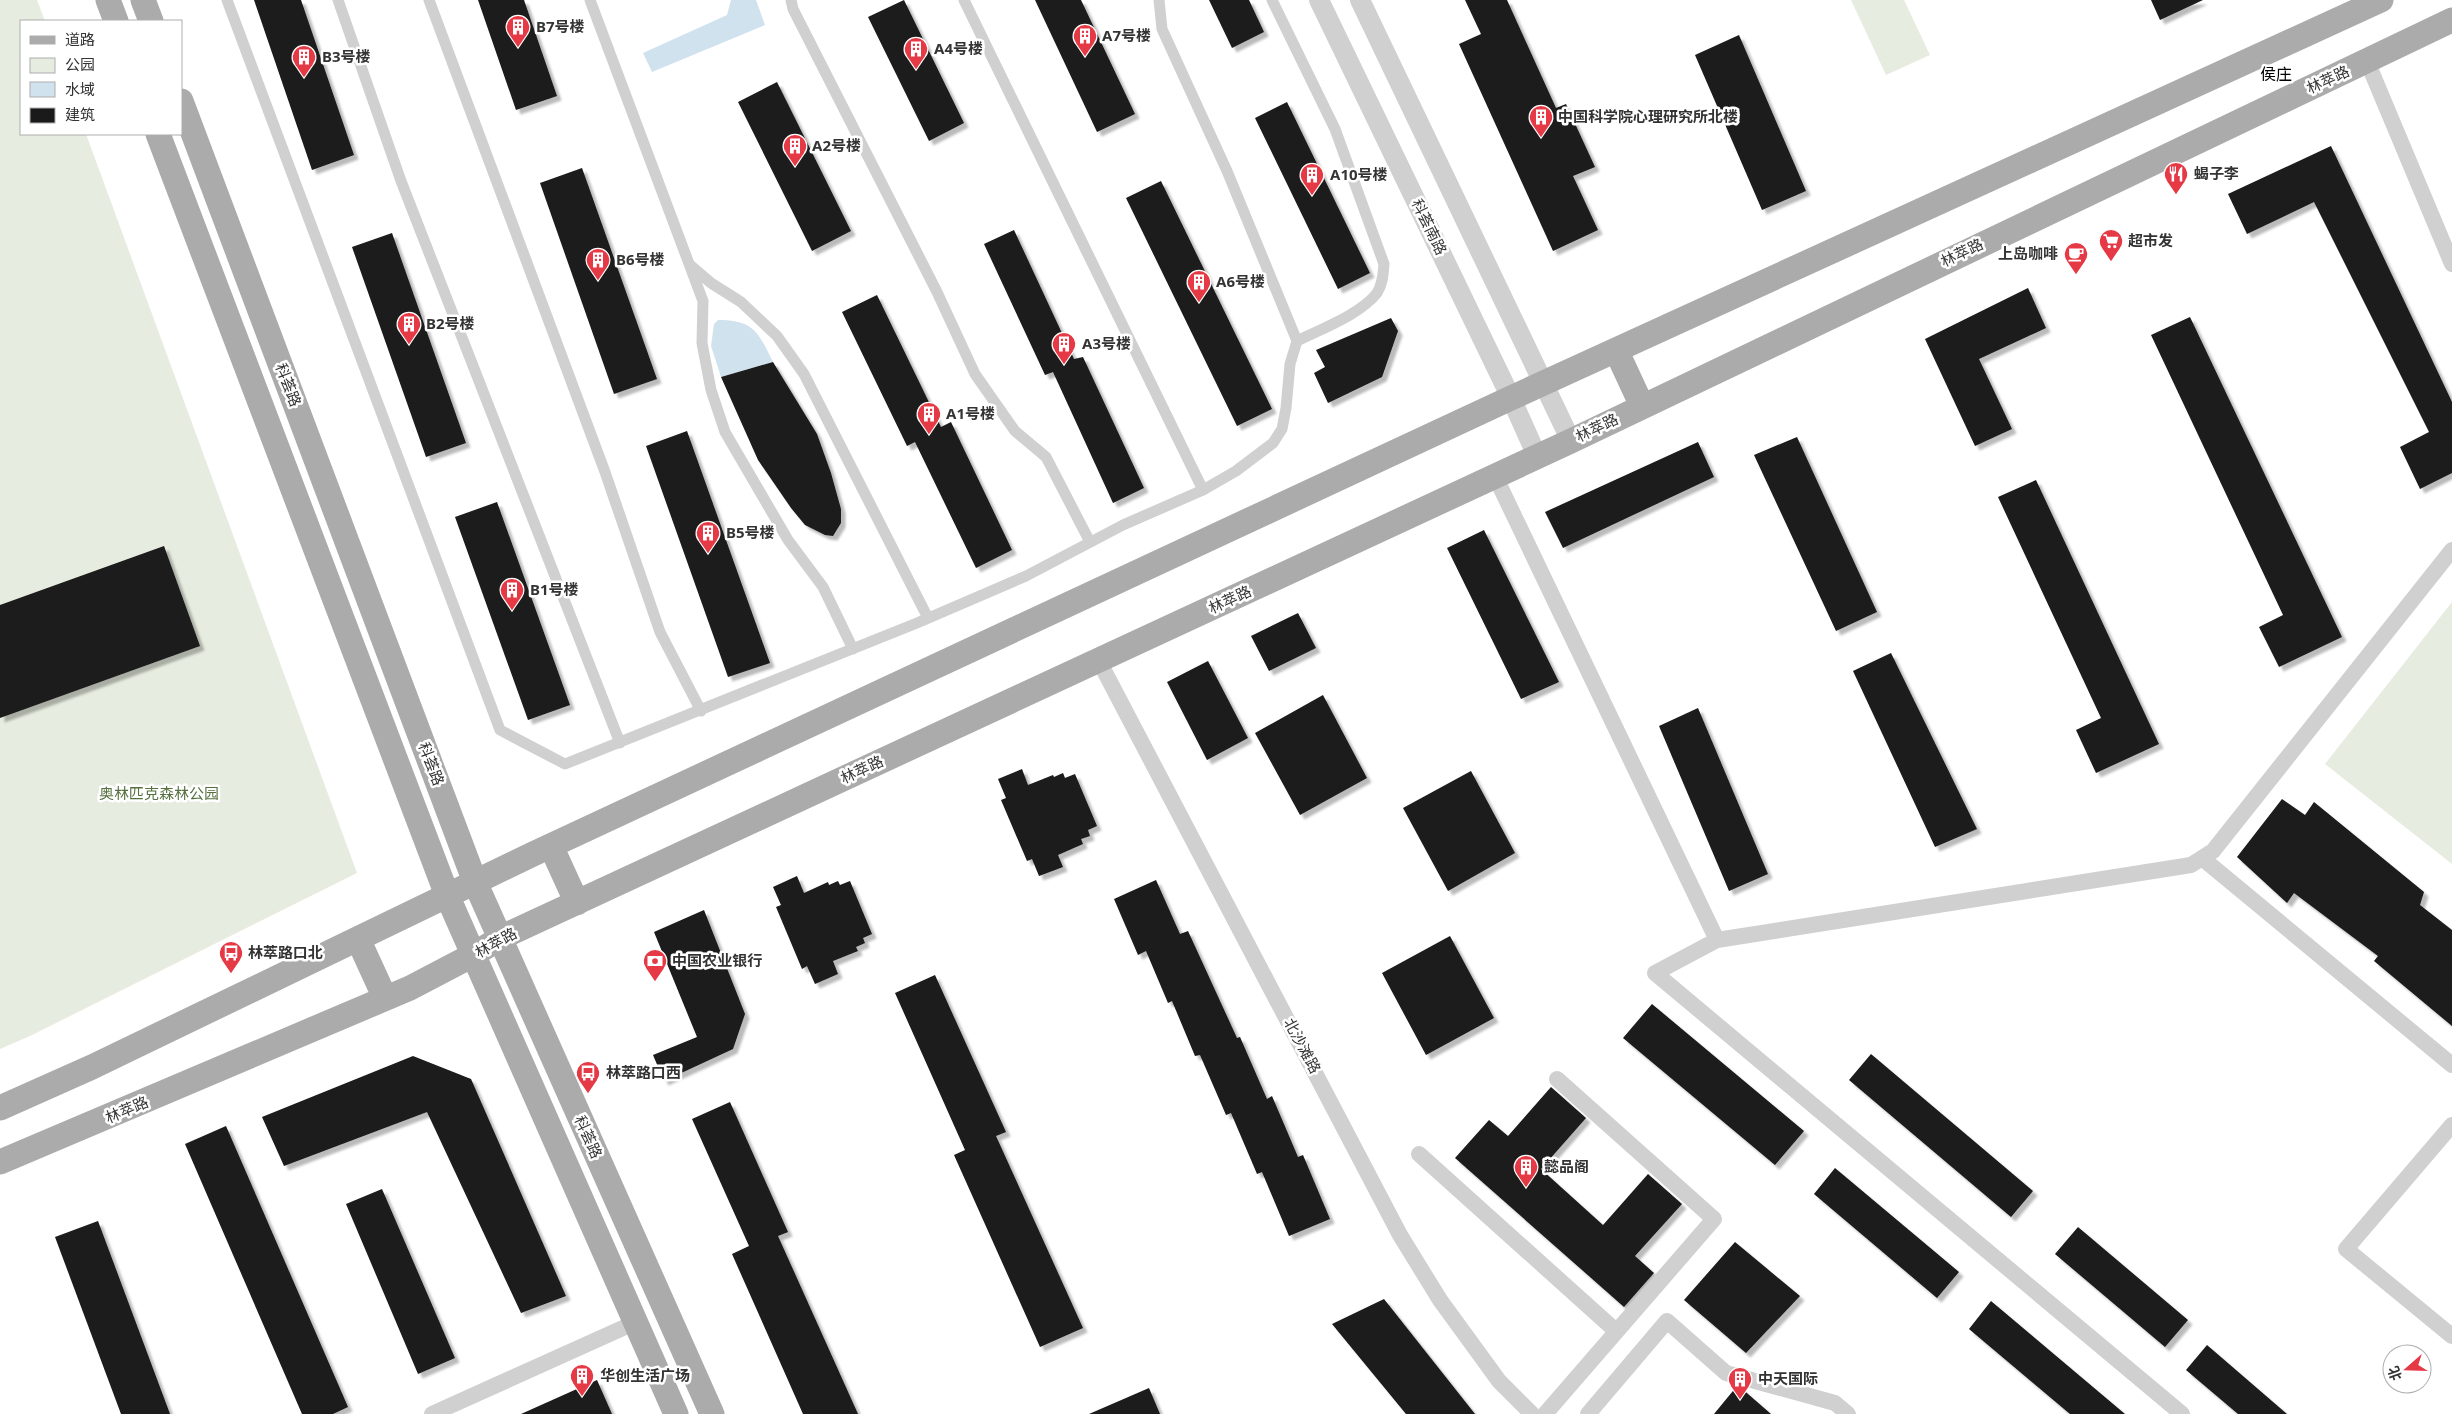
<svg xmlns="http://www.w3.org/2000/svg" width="2452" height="1414" viewBox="0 0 2452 1414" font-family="'Noto Sans','Noto Sans SC',sans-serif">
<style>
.green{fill:#e6ecdf}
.water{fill:#cfe2ee}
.building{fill:#1a1a1a;filter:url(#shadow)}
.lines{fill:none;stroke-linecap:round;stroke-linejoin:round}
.pedestrian{stroke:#d0d0d0;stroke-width:11}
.minor{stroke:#d0d0d0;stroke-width:16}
.tertiary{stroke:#d0d0d0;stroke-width:20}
.primary{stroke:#ababab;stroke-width:25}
.labels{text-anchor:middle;stroke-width:5;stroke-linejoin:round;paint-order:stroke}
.poi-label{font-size:15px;font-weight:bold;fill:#333;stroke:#fff;text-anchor:start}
.street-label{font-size:15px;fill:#333;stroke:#fff}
.park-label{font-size:15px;fill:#56703f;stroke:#fff}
.neighbourhood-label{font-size:16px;fill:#000;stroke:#fff}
</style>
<defs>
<filter id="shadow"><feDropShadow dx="4.5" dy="4.5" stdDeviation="1" flood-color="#0004"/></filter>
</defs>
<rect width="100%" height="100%" fill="#fff"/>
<path class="green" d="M0,0H37L45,21H21V134H86L357,873L30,1036L0,1049Z
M1851,0H1904L1930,55L1886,75Z
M2452,602V864L2325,764Z"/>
<path class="water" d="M731,0H756L765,25L652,72L643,53L727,15Z
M718,320C754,320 758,332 773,362L721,377L711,346L714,324Z"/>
<path class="building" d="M254,0H301L354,155L312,170Z
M478,0H524L557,96L516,110Z
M904,0L964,123L929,141L868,17Z
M1035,0H1081L1135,114L1097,132Z
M1209,0H1249L1264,32L1232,48Z
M1465,0H1507L1556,108L1566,104L1595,167L1573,176L1598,230L1553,251L1459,44L1481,34Z
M2151,0H2203L2160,20Z
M1739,35L1806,191L1762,210L1695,55Z
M777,82L851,231L812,251L738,102Z
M1287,102L1370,273L1338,289L1255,118Z
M2331,146L2452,402V473L2420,489L2400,447L2429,432L2314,202L2247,234L2228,194Z
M582,168L657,379L614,394L540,183Z
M1161,181L1272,409L1237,426L1126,198Z
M1014,230L1074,359L1083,357L1144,488L1113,503L1053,372L1045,375L984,244Z
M392,233L466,443L426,457L352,247Z
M2028,288L2046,328L1979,359L2012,429L1975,446L1925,339Z
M877,295L941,427L951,422L1012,550L976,568L915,442L907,446L842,312Z
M2190,317L2342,637L2279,667L2259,627L2283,615L2151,335Z
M1391,318L1398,331L1382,377L1328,403L1314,373L1325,367L1316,350Z
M773,362L817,434L831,473L841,509V523L833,536L825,535L805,525L791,508L758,460L721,377Z
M687,431L770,663L728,677L646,446Z
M1797,437L1877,612L1836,631L1754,455Z
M1698,442L1714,477L1563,548L1545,512Z
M2036,480L2159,744L2096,773L2076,730L2101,718L1998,497Z
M497,502L570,705L528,720L455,517Z
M1484,530L1559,682L1521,699L1447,548Z
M164,546L200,646L0,718V605Z
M1298,613L1316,648L1269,671L1251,636Z
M1891,653L1977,829L1935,847L1853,671Z
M1208,661L1248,738L1207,760L1167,682Z
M1323,695L1367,778L1300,815L1255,733Z
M1698,708L1768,874L1729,891L1659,726Z
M1022,769L1028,785L1053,775L1054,777L1063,773L1065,778L1075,774L1097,826L1088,830L1090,836L1081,839L1083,844L1058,855L1063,867L1039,876L1032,859L1027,861L1001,800L1006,798L998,779Z
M1471,771L1515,853L1448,891L1403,808Z
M2282,799L2305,815L2314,802L2424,892L2420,905L2452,930V1026L2374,961L2378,956L2294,893L2287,903L2237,857Z
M797,876L804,893L828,882L829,885L838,881L840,885L850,881L872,934L863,938L865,943L856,947L858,951L833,961L838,974L815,984L807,966L802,969L776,907L781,905L773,887Z
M1156,880L1180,934L1188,931L1237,1038L1240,1037L1267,1099L1272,1096L1298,1157L1303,1155L1330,1219L1289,1236L1262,1172L1257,1174L1231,1113L1226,1115L1200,1055L1195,1056L1172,1001L1168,1003L1146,951L1138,955L1114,899Z
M704,910L745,1014L733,1049L664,1081L653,1055L697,1037L654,932Z
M1450,936L1494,1018L1426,1055L1382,973Z
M935,975L1006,1132L996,1136L1083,1328L1040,1347L954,1155L965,1150L895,993Z
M1652,1004L1804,1131L1775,1165L1623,1038Z
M1871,1054L2033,1191L2011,1217L1849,1080Z
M413,1056L471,1079L566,1296L521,1313L427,1112L284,1166L262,1117Z
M1551,1087L1586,1118L1541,1169L1603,1225L1648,1174L1682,1204L1635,1256L1654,1273L1624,1307L1455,1158L1489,1120L1508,1136Z
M730,1102L788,1232L778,1236L858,1414H803L732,1254L749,1246L692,1119Z
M226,1126L348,1407L333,1414H302L185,1144Z
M1835,1168L1959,1272L1937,1298L1814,1194Z
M382,1189L455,1358L418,1374L346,1204Z
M98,1221L170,1414H121L55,1237Z
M2078,1227L2188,1320L2165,1347L2055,1254Z
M1735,1242L1800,1296L1746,1353L1684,1300Z
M1384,1299L1475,1414H1406L1332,1324Z
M1991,1301L2125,1414H2070L1969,1329Z
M2207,1345L2287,1414H2238L2186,1370Z
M597,1380L612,1414H521Z
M1737,1386L1740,1387L1771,1414H1714Z
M1149,1388L1160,1414H1089Z"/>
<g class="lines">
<path class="pedestrian" d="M227,0L500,730L565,764L917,623L1026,576L1123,525L1203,490L1236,471L1273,443L1282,429L1286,408L1290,364L1297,341C1321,329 1361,314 1377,293C1383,284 1383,274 1384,264L1335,129L1272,0
M338,0L401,181L620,743
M429,0L605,472L660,632L701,711
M590,0L703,301L702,343L711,390L725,432L788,540L823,587L853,649
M791,0L793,9L937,292L975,374L1015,431L1046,457L1090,542
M964,0L1203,490
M1159,0L1162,29L1227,171L1297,341
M690,265L711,283L741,302L777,336L804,374L928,618"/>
<path class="minor" d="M2367,61L2452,264
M1495,476L1717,940
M1099,661L1400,1235L1440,1300L1499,1381L1532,1414
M2202,858L2452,1065
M2452,1125L2346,1249L2452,1336
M1419,1154L1616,1331
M432,1414L634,1323
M1545,1414L1714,1219L1557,1079
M1588,1414L1667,1321L1726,1373L1835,1403L1848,1414
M2182,1414L1655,973L1717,940L2191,865L2213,851L2452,550"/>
<path class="tertiary" d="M1319,0L1511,398L1537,456
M1360,0L1571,441"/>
<path class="primary" d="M108,0L116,21
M143,0L151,21
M181,101L475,882L712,1414
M158,134L447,895L676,1414
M1616,350L1642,406
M551,846L577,903
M358,939L385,998
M0,1108L92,1067L531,855L1511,398L2381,0
M0,1162L410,988L473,955L500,938L1571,441L2452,20"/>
</g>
<defs>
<g id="building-pin" transform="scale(1.25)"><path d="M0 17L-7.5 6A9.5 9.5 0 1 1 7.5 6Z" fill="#e63946" stroke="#fff"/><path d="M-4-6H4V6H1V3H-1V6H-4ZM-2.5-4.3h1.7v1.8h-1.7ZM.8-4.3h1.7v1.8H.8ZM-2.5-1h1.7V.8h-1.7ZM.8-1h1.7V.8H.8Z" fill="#fff"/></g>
<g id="restaurant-pin" transform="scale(1.25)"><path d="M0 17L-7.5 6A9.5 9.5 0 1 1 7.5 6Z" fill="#e63946" stroke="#fff"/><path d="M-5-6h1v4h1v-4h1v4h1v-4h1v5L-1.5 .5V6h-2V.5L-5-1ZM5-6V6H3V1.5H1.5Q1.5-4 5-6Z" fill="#fff"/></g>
<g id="supermarket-pin" transform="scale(1.25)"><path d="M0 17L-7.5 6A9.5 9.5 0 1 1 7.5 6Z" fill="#e63946" stroke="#fff"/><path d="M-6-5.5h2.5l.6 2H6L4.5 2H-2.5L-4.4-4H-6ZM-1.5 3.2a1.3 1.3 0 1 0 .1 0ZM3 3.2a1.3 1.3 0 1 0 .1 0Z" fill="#fff"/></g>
<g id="cafe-pin" transform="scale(1.25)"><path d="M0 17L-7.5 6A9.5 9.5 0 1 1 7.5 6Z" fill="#e63946" stroke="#fff"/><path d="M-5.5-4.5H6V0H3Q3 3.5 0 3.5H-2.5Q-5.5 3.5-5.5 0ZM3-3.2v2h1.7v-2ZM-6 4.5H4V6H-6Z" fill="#fff"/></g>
<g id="bus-pin" transform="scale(1.25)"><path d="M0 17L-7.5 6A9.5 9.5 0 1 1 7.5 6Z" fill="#e63946" stroke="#fff"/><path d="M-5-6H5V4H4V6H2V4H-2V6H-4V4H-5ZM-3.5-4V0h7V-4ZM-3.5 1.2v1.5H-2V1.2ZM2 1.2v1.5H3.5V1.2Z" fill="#fff"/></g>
<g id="bank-pin" transform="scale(1.25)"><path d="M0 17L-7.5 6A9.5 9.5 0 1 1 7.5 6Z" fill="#e63946" stroke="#fff"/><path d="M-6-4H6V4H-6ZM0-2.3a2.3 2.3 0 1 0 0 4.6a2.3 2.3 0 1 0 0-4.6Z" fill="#fff"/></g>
</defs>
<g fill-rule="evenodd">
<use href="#building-pin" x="518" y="27"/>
<use href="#building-pin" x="1085" y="36"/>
<use href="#building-pin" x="916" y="49"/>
<use href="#building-pin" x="304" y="57"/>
<use href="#building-pin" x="1541" y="117"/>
<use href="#building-pin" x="795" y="146"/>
<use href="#restaurant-pin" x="2176" y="174"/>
<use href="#building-pin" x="1312" y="175"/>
<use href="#supermarket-pin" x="2111" y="241"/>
<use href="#cafe-pin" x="2076" y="254"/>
<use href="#building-pin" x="598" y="260"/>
<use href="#building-pin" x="1199" y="282"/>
<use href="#building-pin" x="409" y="324"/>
<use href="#building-pin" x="1064" y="344"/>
<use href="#building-pin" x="929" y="414"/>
<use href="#building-pin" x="708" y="533"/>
<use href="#building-pin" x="512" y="590"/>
<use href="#bus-pin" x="231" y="953"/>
<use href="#bank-pin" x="655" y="961"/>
<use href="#bus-pin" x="588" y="1073"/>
<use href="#building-pin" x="1526" y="1167"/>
<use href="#building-pin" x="582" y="1376"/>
<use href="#building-pin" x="1740" y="1379"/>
</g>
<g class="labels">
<g class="poi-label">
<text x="536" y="32">B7号楼</text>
<text x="1102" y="41">A7号楼</text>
<text x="934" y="54">A4号楼</text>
<text x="322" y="62">B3号楼</text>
<text x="1558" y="122">中国科学院心理研究所北楼</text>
<text x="812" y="151">A2号楼</text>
<text x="2194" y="179">蝎子李</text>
<text x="1330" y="180">A10号楼</text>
<text x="2128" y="246">超市发</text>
<text x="2058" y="259" text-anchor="end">上岛咖啡</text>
<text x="616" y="265">B6号楼</text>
<text x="1216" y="287">A6号楼</text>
<text x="426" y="329">B2号楼</text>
<text x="1082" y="349">A3号楼</text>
<text x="946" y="419">A1号楼</text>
<text x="726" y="538">B5号楼</text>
<text x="530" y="595">B1号楼</text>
<text x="248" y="958">林萃路口北</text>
<text x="672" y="966">中国农业银行</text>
<text x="606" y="1078">林萃路口西</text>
<text x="1544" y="1172">懿品阁</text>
<text x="600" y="1381">华创生活广场</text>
<text x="1758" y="1384">中天国际</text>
</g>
<g class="street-label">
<text transform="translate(2328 80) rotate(-25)" y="5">林萃路</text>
<text transform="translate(1429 227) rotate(64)" y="5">科荟南路</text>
<text transform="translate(1962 253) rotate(-26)" y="5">林萃路</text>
<text transform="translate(288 385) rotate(69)" y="5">科荟路</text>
<text transform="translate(1597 428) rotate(-26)" y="5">林萃路</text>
<text transform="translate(1230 600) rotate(-25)" y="5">林萃路</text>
<text transform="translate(431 764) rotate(69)" y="5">科荟路</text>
<text transform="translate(862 770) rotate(-25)" y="5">林萃路</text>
<text transform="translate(496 943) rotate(-29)" y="5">林萃路</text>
<text transform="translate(1302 1046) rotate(62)" y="5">北沙滩路</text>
<text transform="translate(127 1110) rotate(-23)" y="5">林萃路</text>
<text transform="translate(588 1137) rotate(66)" y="5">科荟路</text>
</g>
<g class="park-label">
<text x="159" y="799">奥林匹克森林公园</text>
</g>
<g class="neighbourhood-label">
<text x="2276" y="80">侯庄</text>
</g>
</g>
<rect x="20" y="20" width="162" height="115" fill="#ffffff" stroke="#adadad"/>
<rect x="30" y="36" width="25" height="8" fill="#ababab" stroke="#adadad"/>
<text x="65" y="45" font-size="15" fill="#333333">道路</text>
<rect x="30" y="58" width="25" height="15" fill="#e6ecdf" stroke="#adadad"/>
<text x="65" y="70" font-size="15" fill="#333333">公园</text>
<rect x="30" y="82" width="25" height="15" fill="#cfe2ee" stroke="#adadad"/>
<text x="65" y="95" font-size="15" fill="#333333">水域</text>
<rect x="30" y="108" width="25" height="15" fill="#1a1a1a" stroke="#adadad"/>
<text x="65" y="120" font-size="15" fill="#333333">建筑</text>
<g transform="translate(2407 1369) rotate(250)"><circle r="24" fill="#ffffff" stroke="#adadad"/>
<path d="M0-4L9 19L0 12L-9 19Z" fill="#e63946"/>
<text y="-8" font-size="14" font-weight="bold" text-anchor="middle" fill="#333333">北</text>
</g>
</svg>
